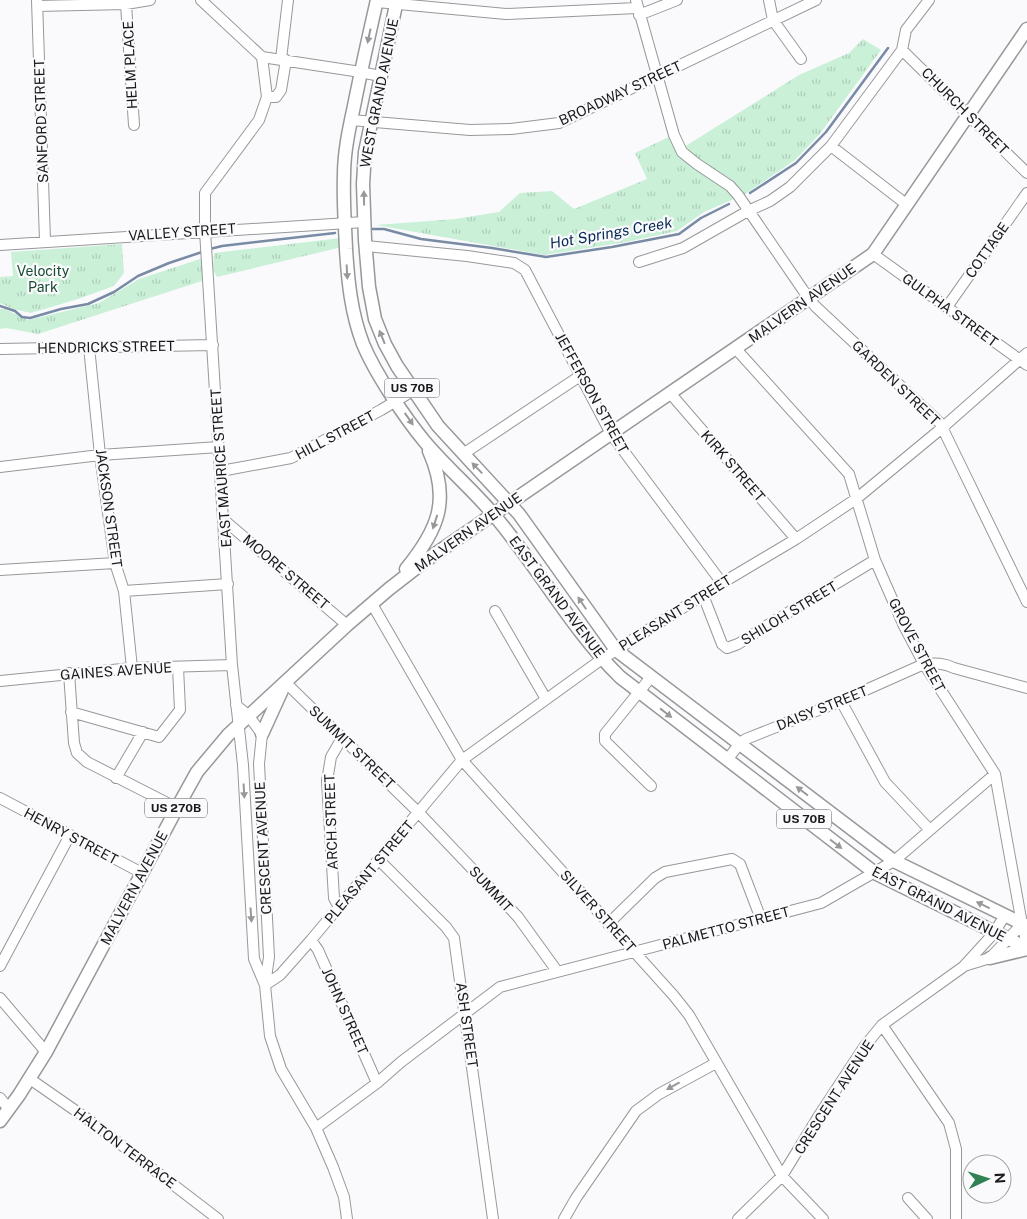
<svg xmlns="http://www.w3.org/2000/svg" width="1027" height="1219" viewBox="0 0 1027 1219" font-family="'Public Sans',sans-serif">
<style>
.grass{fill:url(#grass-tufts)}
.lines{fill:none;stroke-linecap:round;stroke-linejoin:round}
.stream{stroke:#788aa4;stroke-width:2.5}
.minor-casing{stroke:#97989a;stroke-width:12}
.major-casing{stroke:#97989a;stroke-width:15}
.minor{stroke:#fff;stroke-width:10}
.major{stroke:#fff;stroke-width:12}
.oneway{fill:#989898}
.labels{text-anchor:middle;stroke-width:4.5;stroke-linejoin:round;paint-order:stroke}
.shield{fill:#fafafc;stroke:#5c5c5e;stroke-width:1}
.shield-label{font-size:12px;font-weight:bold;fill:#19191a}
.street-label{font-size:14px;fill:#19191a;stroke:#fafafc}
.park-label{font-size:14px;fill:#174b31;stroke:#fafafc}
.water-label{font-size:15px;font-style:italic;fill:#072a55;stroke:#fafafc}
</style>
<defs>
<pattern id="grass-tufts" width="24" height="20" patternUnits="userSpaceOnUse" patternTransform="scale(1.25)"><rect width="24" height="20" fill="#caf0d8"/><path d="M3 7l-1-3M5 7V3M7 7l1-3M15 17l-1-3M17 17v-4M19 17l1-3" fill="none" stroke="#adcdb9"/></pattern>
</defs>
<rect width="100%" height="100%" fill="#fafafc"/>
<path class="grass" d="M863,39L881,50L819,135L795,160L744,195L729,179L701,163L684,147L799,75L849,53Z
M671,136L727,187L734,199L704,212L677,231L626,242L544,255L376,225L455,219L499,212L520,193L552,191L574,209L647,179L635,153Z
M341,238L342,247L217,277L213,270L214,253Z
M122,244L124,273L114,286L78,299L31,313L13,309L0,303V277L13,276L11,252Z
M203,258L205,280L38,334L6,328L0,329V309H5L28,320L99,303L139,279Z"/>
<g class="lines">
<path class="stream" d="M750,193L796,163L826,132L888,48
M372,229H384L421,239L492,248L546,257L612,247L679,234L701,218L729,204
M210,249L222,246L335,233
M0,306L15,311L22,317L30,318L61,309L88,304L114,292L138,276L169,263L205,251"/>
<g class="minor-casing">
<path id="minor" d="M37,0L45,241
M201,0L262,57L267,97L259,120L205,193V231L232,665L243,765L254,959L265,985
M636,0L674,135L682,152L697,164L730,186L738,195L803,290L815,306L940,423L1027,602
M769,0L773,20L801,59
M377,2L506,14L637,8
M126,4L134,125
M37,6L126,4L150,0
M639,15L677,0
M902,50L1027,173
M262,57L354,71L381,76
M281,59L288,0
M267,97H276L281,90L286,60
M351,120L470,130L511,129L559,123L816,0
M831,146L906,204
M0,245L364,222
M366,246L467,256L514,263L525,270L611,434L722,583
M873,254L1027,365
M639,262L683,248L748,211L770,201L790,187L831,146L902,50L906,30L929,0
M947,307L1027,193
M89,347L100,455L115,563L124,591L132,668
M0,349L213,345
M736,349L849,474L875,560L904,626L924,664L995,774L1022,924L1027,944
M670,393L796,539
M463,454L580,376
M0,467L100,455L219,447
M221,471L291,458L381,410L414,390
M224,520L347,625
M0,570L115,563
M124,591L228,584
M703,595L722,644L727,648L738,644L771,623L875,560
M372,604L462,760L674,996L689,1015L782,1176L823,1219
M495,611L546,699
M69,673L74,743L77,753L87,762L177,808
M651,677L605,734V741L651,786
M0,681L132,668L232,665
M285,682L419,813L518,917L557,971
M841,701L885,782L929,829
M236,705L248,715L262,734L259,764L269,957L265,985L270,1036L281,1069L316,1128L333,1167L344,1197L347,1219
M71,712L159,737L180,710L178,667
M727,760L740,743L746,739L841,701L924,664C936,663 944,663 954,668L1027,688
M116,778L143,732
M0,798L142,873
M379,860L446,927L454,938L493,1219
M339,907L334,898L327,781L331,757L342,738
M608,924L655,878L665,872L732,859L740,864L761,919
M311,940L318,950L377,1083
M0,966L70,835
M964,966L990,958L1022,924
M265,985L280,975L311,940L462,760L602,659L722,583L796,539L856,499L942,428L1027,353
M0,998L46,1052
M882,1025L949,1123L956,1149V1219
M30,1079L89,1120L218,1219
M0,1098L9,1109
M316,1128L377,1083L401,1062L500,987L821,903L894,861L995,774
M908,1198L927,1219
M564,1219L576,1198L636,1111L659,1094L716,1063
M738,1219L782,1176L820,1114L864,1047L882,1025L963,967L994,933L1005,915"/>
</g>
<g class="major-casing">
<path id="major" d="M377,0C369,35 361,71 354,106C349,129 344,152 344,175C343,200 345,224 346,249C348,281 351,313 363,344C375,373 405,418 425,442C447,468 473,490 494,515C539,568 571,629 620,677L875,873L1027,948
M397,0L365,152L363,184L365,240L369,287L375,319L385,344L397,366L438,426L519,514L616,650L894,861L1027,926
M406,569C438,530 451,500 429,451
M262,734L283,688
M990,958L1027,949
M0,1121L19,1095L46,1052L177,808L197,772L228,735L347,625L389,589L425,561L873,254L1027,29"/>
</g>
<use href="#minor" class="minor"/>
<use href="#major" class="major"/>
</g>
<defs><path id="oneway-solid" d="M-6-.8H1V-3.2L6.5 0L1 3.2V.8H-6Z" transform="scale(1.25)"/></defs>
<g class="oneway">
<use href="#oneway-solid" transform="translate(369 36) rotate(102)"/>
<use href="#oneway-solid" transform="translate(364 198) rotate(-91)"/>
<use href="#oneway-solid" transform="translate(347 272) rotate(87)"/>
<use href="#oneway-solid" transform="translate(382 337) rotate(-112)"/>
<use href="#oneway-solid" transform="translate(409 419) rotate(55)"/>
<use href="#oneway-solid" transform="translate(477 468) rotate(-134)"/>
<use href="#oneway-solid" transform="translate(435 522) rotate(108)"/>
<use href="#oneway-solid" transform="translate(582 603) rotate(-124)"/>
<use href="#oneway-solid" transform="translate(666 713) rotate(38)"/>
<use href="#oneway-solid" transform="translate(244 791) rotate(87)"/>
<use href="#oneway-solid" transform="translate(802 791) rotate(-143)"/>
<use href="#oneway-solid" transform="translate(836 844) rotate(37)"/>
<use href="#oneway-solid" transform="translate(983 905) rotate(-154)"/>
<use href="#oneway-solid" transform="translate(251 915) rotate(86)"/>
<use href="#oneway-solid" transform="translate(673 1086) rotate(151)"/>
</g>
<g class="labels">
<g class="shield">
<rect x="384.5" y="378.5" width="55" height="19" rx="4"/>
<rect x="145" y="798.5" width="62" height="19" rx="4"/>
<rect x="776.5" y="809.5" width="55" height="19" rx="4"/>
</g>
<g class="shield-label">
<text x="412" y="392">US 70B</text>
<text x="176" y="812">US 270B</text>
<text x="804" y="823">US 70B</text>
</g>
<g class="street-label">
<text transform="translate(130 65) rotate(-93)" y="5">HELM PLACE</text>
<text transform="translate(379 93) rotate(-79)" y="5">WEST GRAND AVENUE</text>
<text transform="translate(620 93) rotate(-25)" y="5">BROADWAY STREET</text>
<text transform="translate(965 111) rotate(45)" y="5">CHURCH STREET</text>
<text transform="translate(41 121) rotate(-92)" y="5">SANFORD STREET</text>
<text transform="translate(182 232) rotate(-4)" y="5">VALLEY STREET</text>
<text transform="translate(987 250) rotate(-55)" y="5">COTTAGE</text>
<text transform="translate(802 303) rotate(-35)" y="5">MALVERN AVENUE</text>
<text transform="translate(950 310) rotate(36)" y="5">GULPHA STREET</text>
<text transform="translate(106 347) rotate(-1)" y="5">HENDRICKS STREET</text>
<text transform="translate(896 383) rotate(44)" y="5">GARDEN STREET</text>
<text transform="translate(592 393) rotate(61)" y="5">JEFFERSON STREET</text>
<text transform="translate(335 435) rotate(-28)" y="5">HILL STREET</text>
<text transform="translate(733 466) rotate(49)" y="5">KIRK STREET</text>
<text transform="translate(221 468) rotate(-94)" y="5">EAST MAURICE STREET</text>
<text transform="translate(109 508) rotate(82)" y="5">JACKSON STREET</text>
<text transform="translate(468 532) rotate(-35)" y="5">MALVERN AVENUE</text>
<text transform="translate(286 572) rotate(40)" y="5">MOORE STREET</text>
<text transform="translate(557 597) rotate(53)" y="5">EAST GRAND AVENUE</text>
<text transform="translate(675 613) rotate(-32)" y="5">PLEASANT STREET</text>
<text transform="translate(789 613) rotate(-31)" y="5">SHILOH STREET</text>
<text transform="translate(917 645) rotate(62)" y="5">GROVE STREET</text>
<text transform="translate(116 671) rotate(-4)" y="5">GAINES AVENUE</text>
<text transform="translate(822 708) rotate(-22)" y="5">DAISY STREET</text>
<text transform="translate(352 747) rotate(44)" y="5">SUMMIT STREET</text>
<text transform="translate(331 822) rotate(-92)" y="5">ARCH STREET</text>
<text transform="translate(71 836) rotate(28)" y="5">HENRY STREET</text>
<text transform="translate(263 848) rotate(-93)" y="5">CRESCENT AVENUE</text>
<text transform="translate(369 872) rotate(-50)" y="5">PLEASANT STREET</text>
<text transform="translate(134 888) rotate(-62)" y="5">MALVERN AVENUE</text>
<text transform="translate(491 889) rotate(47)" y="5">SUMMIT</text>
<text transform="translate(939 904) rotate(27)" y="5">EAST GRAND AVENUE</text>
<text transform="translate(598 911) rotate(48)" y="5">SILVER STREET</text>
<text transform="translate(726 928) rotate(-15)" y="5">PALMETTO STREET</text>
<text transform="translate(345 1011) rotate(66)" y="5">JOHN STREET</text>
<text transform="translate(467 1025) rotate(82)" y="5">ASH STREET</text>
<text transform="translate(834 1097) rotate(-57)" y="5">CRESCENT AVENUE</text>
<text transform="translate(125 1148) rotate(37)" y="5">HALTON TERRACE</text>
</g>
<g class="park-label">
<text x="43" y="276">Velocity<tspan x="43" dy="16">Park</tspan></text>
</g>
<g class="water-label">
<text transform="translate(611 233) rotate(-10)" y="5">Hot Springs Creek</text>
</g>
</g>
<g transform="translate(987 1179) rotate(86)"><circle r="24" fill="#fafafc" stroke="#a0a0a2"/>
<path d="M0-4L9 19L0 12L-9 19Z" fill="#318253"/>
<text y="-8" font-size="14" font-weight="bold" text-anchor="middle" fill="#19191a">N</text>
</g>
</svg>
